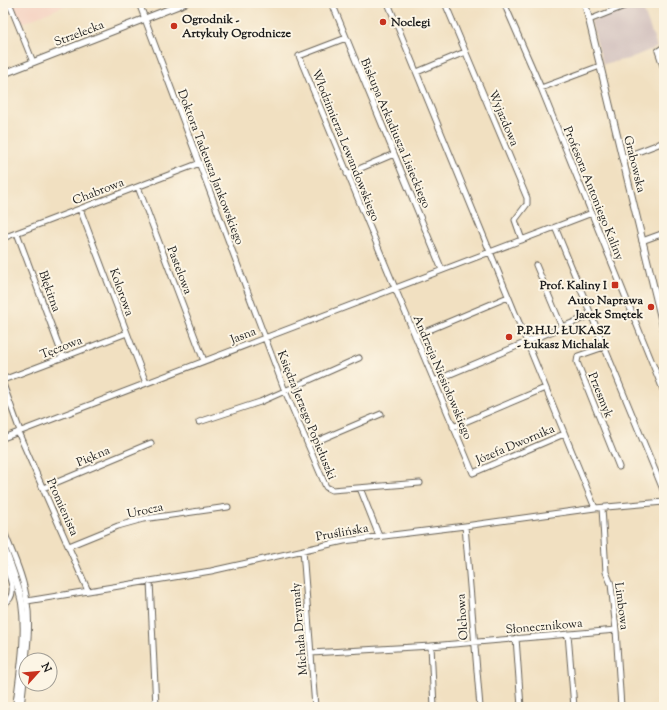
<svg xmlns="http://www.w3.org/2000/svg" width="667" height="710" viewBox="0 0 667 710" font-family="'Sorts Mill Goudy',serif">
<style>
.built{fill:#f5d3c2}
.industrial{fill:#d1c0bd}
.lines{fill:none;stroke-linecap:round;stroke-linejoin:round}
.minor-casing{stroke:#676156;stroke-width:7}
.tertiary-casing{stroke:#676156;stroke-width:8}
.minor{stroke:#fff;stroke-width:5}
.tertiary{stroke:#fff;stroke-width:6}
.poi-dot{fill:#c8321e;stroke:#fcf5e5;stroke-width:1.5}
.labels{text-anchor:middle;stroke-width:4;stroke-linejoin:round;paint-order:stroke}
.poi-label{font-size:12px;font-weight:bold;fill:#1c1c1c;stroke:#fcf5e5;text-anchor:start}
.street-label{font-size:12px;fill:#1c1c1c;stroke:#fcf5e5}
</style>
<rect width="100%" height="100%" fill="#fcf5e5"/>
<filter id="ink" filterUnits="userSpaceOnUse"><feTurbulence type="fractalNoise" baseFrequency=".025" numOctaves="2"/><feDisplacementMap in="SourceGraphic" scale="8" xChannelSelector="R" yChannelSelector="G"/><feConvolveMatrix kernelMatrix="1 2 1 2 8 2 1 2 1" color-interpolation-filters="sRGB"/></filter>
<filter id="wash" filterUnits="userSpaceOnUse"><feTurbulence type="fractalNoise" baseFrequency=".012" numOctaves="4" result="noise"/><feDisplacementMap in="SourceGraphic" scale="16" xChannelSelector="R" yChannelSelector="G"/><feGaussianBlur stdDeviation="0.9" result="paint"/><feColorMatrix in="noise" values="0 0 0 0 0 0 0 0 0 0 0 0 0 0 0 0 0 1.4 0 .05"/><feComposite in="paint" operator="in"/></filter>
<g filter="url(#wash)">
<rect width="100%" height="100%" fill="#f1e0c1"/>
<path class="built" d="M13,3H71L18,25L10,5Z"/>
<path class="industrial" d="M639,3H641L657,47L628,59L603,64L591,21Z"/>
</g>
<g filter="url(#ink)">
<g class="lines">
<g class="minor-casing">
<path id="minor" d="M139,3L285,391L326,487L332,490L420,483
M332,3L442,270
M388,3L595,508
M445,3L527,198V204L515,220L522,240
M504,3L541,88L664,392
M3,8L10,5L33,62
M589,20L632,3
M346,38L299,56L395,288L473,473L564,434
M664,47L658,51L664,69
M417,72L465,52
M541,88L600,66
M622,158L664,142
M347,174L394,154
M138,187L204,361
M80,209L146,383
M555,227L664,492
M17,233L63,357
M3,238L200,163
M642,241L664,233
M536,265L562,327
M415,336L508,297
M604,347L578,356L577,362L619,467
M3,380L127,333
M434,381L591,315
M3,384L20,431
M199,422L260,402L359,358
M453,427L545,388
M18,432L88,591
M3,438L592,213
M308,445L381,414
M43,488L151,443
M360,488L379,536
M602,508L606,572L611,584L616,630L621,707
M465,526L480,707
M3,529C12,553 24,577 27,602C30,621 28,641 26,660
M69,546L118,526L143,519L228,507
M303,550L315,707
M3,560C8,574 21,596 3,604
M150,581L156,707
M27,601L211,571L344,541L465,526L595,508L664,502
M568,634L574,707
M516,638L521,707
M311,653L431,646
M21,707L26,662
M434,707L431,646L616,630"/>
</g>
<g class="tertiary-casing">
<path id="tertiary" d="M585,3L664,330
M3,74L185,3
M3,545C10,564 18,583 22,603C27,637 20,673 16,707"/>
</g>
<use href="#minor" class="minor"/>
<use href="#tertiary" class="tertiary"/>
</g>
</g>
<g class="poi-dot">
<circle cx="383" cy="22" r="4"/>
<circle cx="174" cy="26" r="4"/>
<rect x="611" y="281" width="8" height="8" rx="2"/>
<circle cx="651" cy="307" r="4"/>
<circle cx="509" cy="337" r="4"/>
</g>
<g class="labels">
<g class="poi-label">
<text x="182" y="23">Ogrodnik -<tspan x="182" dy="14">Artykuły Ogrodnicze</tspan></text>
<text x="391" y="26">Noclegi</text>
<text x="607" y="289" text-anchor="end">Prof. Kaliny I</text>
<text x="643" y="304" text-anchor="end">Auto Naprawa<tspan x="643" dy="14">Jacek Smętek</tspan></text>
<text x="517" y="334">P.P.H.U. ŁUKASZ<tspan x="517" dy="14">- Łukasz Michalak</tspan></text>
</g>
<g class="street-label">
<text transform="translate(79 33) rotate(-21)" y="4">Strzelecka</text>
<text transform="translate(504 118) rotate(67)" y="4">Wyjazdowa</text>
<text transform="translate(396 133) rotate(67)" y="4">Biskupa Arkadiusza Lisieckiego</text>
<text transform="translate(346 145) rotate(68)" y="4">Włodzimierza Lewandowskiego</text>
<text transform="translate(635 164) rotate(76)" y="4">Grabowska</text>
<text transform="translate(211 167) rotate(69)" y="4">Doktora Tadeusza Jankowskiego</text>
<text transform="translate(98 191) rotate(-21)" y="4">Chabrowa</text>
<text transform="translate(594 193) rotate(68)" y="4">Profesora Antoniego Kaliny</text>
<text transform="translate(180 270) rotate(69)" y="4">Pastelowa</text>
<text transform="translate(50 291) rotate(70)" y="4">Błękitna</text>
<text transform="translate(122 292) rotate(70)" y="4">Kolorowa</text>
<text transform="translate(243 335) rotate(-21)" y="4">Jasna</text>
<text transform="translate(61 347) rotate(-21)" y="4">Tęczowa</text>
<text transform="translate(443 377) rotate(67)" y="4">Andrzeja Niesiołowskiego</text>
<text transform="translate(601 395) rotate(68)" y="4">Przesmyk</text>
<text transform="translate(307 415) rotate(68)" y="4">Księdza Jerzego Popiełuszki</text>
<text transform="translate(515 444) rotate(-23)" y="4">Józefa Dwornika</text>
<text transform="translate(93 456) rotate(-23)" y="4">Piękna</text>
<text transform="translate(63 507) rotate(66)" y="4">Promienista</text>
<text transform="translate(145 510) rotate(-12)" y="4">Urocza</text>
<text transform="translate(342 532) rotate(-10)" y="4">Pruślińska</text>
<text transform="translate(622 606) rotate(83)" y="4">Limbowa</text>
<text transform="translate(462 617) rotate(-94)" y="4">Olchowa</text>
<text transform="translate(544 626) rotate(-5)" y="4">Słonecznikowa</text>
<text transform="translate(299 629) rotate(-95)" y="4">Michała Drzymały</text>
</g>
</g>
<rect width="667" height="710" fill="none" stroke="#fcf5e5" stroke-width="16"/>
<g transform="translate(38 672) rotate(63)"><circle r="19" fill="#fcf5e5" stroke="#a29e95"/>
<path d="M0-3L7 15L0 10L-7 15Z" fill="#c8321e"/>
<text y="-6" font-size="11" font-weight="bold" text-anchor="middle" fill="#1c1c1c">N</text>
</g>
</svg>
